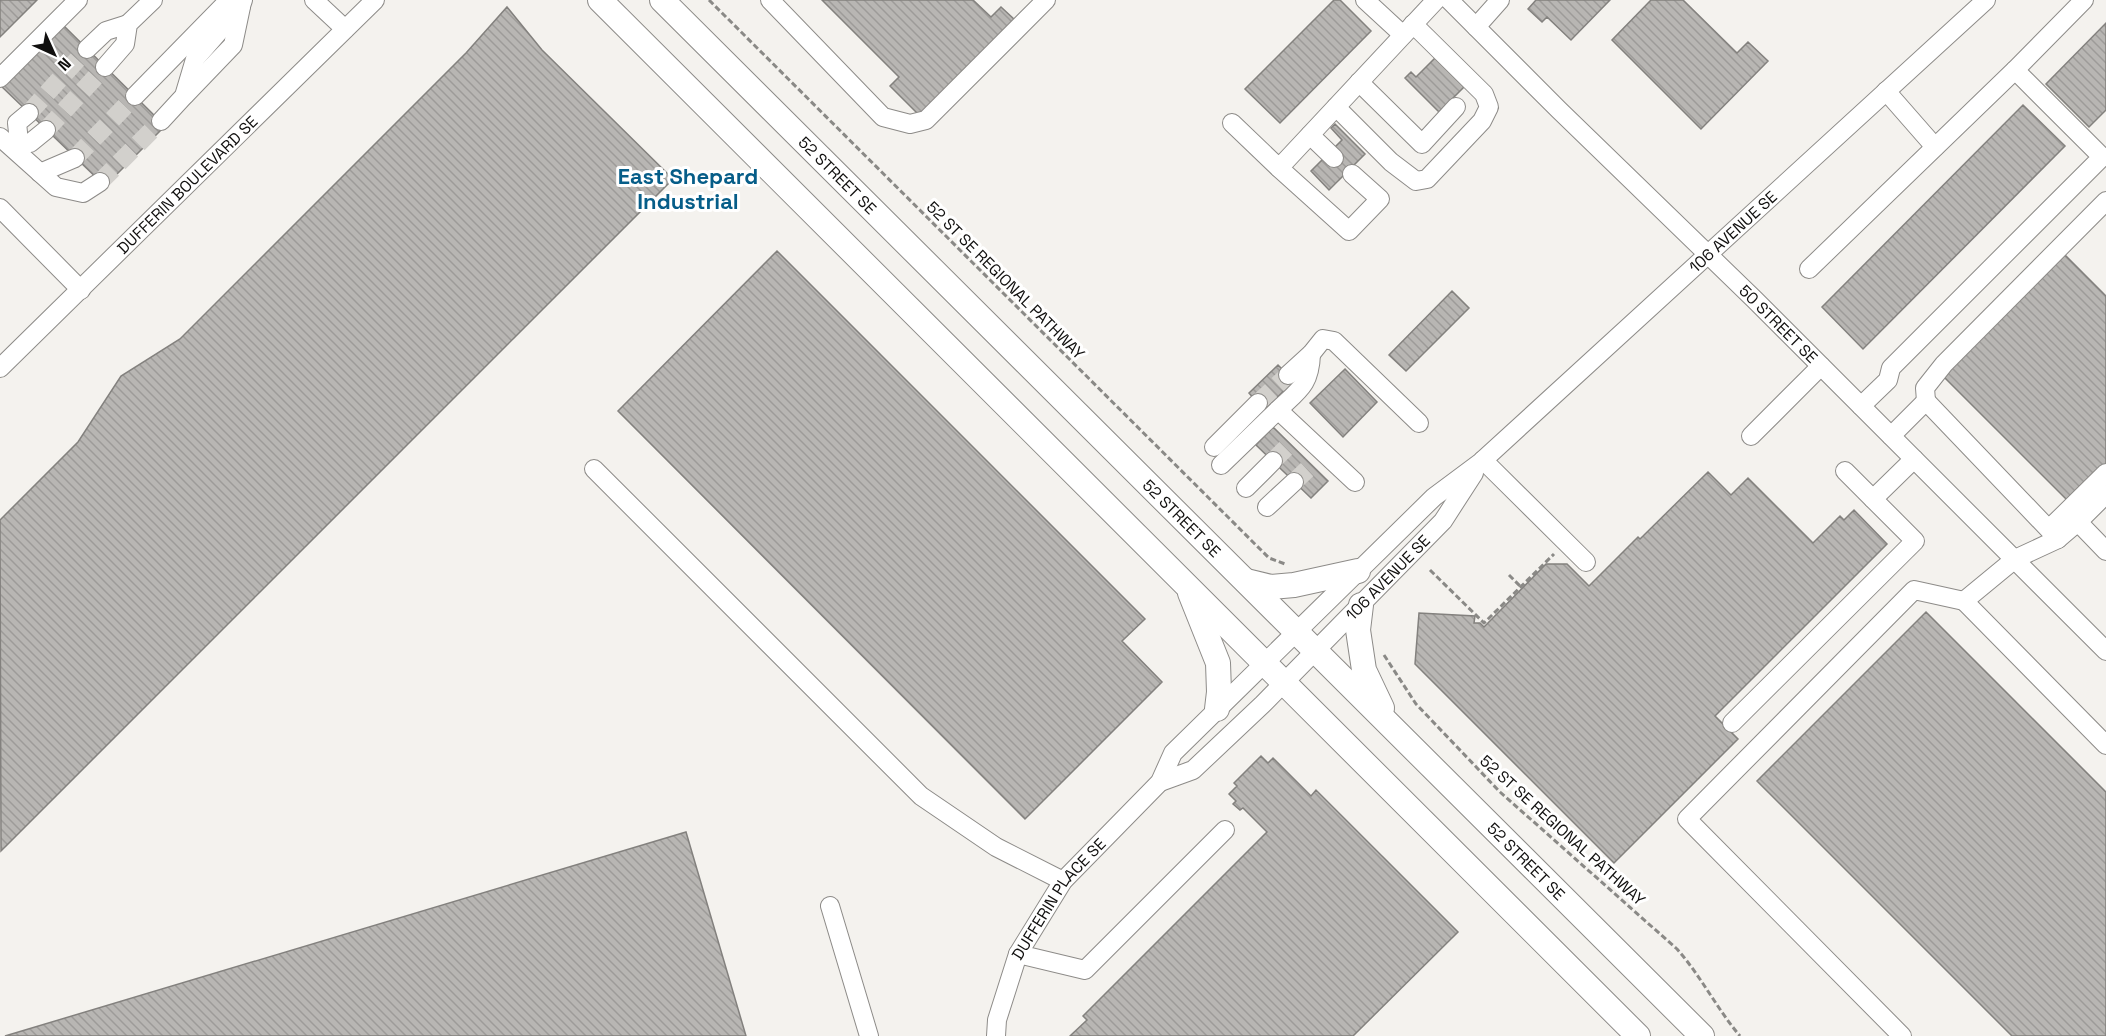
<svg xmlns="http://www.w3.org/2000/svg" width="2106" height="1036" viewBox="0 0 2106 1036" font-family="'Space Grotesk',sans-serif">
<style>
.building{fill:url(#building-back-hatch);stroke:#83817e;stroke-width:1.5}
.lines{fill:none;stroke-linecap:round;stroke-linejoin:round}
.minor-tunnel{stroke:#d2d0cc;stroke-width:18;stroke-dasharray:18 9;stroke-linecap:butt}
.minor-casing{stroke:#8d8b88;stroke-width:20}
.major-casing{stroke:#8d8b88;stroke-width:26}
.path{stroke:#8a8986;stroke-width:3;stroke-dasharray:6 3;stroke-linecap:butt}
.minor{stroke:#fff;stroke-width:18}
.major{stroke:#fff;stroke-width:24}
.labels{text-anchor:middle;stroke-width:6;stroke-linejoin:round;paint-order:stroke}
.street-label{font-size:16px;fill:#100f0e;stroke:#fff}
.district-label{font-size:22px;font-weight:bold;fill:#065d88;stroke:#fff}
</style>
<defs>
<pattern id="building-back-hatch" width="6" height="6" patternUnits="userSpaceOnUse" patternTransform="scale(1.5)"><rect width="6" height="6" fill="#b8b6b3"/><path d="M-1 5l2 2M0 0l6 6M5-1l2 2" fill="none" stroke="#9d9b99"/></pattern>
</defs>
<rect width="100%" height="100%" fill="#f4f2ee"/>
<path class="building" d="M0,0H37L0,37Z
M822,0H973L991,17L1001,7L1015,20L920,116L890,86L899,77Z
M1334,0H1340L1371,31L1280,123L1245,89Z
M1536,0H1610L1571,40L1547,17L1542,22L1528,9Z
M1651,0H1683L1737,53L1748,42L1768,61L1701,129L1612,40Z
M507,7L542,50L673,179L1,851L0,520L78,442L121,376L180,339L466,53Z
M2106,23V110L2089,127L2046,84Z
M62,24L165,126L105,186L1,86Z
M1436,57L1465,86L1439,112L1405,78L1411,72L1416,77Z
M2023,105L2065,146L1863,349L1822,307Z
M1335,124L1365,154L1329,190L1311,171L1342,140L1331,128Z
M777,251L1145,619L1122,641L1162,682L1025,819L618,411Z
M2062,252L2106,296V465L2069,502L1941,374Z
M1452,291L1469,308L1406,371L1389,355Z
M1278,365L1294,381L1264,410L1249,393Z
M1345,369L1377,402L1343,437L1310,403Z
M1273,427L1328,481L1311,498L1256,445Z
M1708,472L1731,495L1748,478L1813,543L1840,516L1844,520L1854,510L1887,544L1715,716L1738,739L1614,863L1415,664L1419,613L1475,616L1474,623H1480L1484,627L1546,564H1567L1589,586L1638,537L1640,539Z
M1926,612L2106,792V1036H2012L1757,781Z
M1261,756L1268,763L1273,758L1311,796L1316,790L1458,932L1353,1036H1070L1087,1020L1083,1016L1267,832L1243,808L1240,810L1233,804L1236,801L1229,794L1237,786L1234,783Z
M686,832L746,1036H5Z"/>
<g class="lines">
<path class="minor-tunnel" d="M29,113L87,49
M46,130L105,67
M75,158L135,96
M100,182L161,121
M1258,403L1288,375
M1273,461L1290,444
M1294,482L1312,465"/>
<g class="minor-casing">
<g id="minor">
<path d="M314,0L345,29"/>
<path d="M770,0L883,117L910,124L926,120L1046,0"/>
<path d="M1365,0L1403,35"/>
<path id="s1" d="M1449,0L1559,110L1754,299L2106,651"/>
<path d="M1476,27L1500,0"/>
<path d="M87,49L106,31L128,24"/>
<path d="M105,67L125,44L128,24L153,0"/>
<path d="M2015,70L2084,0"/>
<path d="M0,78L78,0"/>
<path d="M1359,82L1422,144L1456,107"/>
<path d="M1886,91L1935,147"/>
<path d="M185,95L233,45L241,7"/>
<path d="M135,96L229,0"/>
<path d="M1336,107L1391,162L1416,181L1427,179L1482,121L1489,107L1484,94L1413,24"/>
<path d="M161,121L184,96L195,59L241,6L243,0"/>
<path d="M1232,123L1279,168L1436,0"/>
<path d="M1310,135L1334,158"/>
<path d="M0,137L56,187L83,193L100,182"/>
<path d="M19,142L17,123L29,113"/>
<path d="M9,144L30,143L46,130"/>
<path d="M1279,168L1349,231L1380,199L1352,174"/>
<path d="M40,173L75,158"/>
<path d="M0,208L81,290"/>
<path d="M1809,269L2015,70L2102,157L1891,368L1888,380L1861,406"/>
<path id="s2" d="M0,368L375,0"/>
<path d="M1288,375L1311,354L1323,339L1334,341L1419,423"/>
<path d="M1926,401L1925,388L1944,364L2106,201"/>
<path d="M1278,410C1299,390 1310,385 1311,354"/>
<path d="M1751,436L1821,366"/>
<path d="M1891,436L1926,401L2058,539"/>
<path d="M1214,447L1258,403"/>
<path d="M1483,460L1586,562"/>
<path d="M1221,465L1278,410L1355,482"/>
<path d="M594,469L921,796L996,847L1063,881"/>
<path d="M1246,488L1273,461"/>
<path d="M1873,499L1914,459"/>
<path d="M1267,507L1294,482"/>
<path d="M2078,522L2106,494"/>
<path d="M2049,529L2106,473"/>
<path d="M1964,601L2106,745"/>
<path d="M1732,723L1915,541L1845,471"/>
<path id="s3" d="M1160,782L1193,770L1263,704L1443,521L1474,473"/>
<path d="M830,906L869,1036"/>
<path d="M1018,954L1085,970L1225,830"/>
<path id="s4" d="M996,1036L997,1020L1018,954L1063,881L1160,782L1173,753L1434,497L1481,462L1986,0"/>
<path d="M1902,1036L1687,819L1914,590L1964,601L2015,559L2058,539L2078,522L2106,551"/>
</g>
</g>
<g class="major-casing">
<g id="major">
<path d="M600,0L1638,1036"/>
<path id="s5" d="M662,0L1702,1036"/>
<path d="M1246,581L1271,587L1294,585L1358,571"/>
<path d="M1190,593L1218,663L1219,692L1217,709"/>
<path d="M1361,605L1358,630L1364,670L1382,708"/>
</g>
</g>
<path class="path" d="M709,0L1269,558L1285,564
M1430,570L1484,623L1554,554
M1509,575L1521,587
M1384,655L1416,704L1500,792L1677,949C1701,976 1717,1009 1740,1036"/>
<use href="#minor" class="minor"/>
<use href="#major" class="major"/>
</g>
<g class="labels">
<g class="street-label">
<text dy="6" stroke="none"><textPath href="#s5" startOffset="248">52 STREET SE</textPath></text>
<text dy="6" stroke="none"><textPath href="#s2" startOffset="262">DUFFERIN BOULEVARD SE</textPath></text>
<text dy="6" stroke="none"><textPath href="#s4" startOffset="1107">106 AVENUE SE</textPath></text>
<text transform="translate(1006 280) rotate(45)" y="6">52 ST SE REGIONAL PATHWAY</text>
<text dy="6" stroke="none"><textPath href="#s1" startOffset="462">50 STREET SE</textPath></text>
<text dy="6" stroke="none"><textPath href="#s5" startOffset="734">52 STREET SE</textPath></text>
<text dy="6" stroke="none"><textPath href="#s3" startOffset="309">106 AVENUE SE</textPath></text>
<text transform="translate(1563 830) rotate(42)" y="6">52 ST SE REGIONAL PATHWAY</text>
<text dy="6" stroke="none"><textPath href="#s5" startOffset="1220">52 STREET SE</textPath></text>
<text dy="6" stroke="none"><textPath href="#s4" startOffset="154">DUFFERIN PLACE SE</textPath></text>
</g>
<g class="district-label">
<text x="688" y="184">East Shepard<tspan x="688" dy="25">Industrial</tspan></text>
</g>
</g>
<g transform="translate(54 54) rotate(135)" stroke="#ffffff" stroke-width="4.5" paint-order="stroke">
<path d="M0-4.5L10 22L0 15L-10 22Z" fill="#100f0e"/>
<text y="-9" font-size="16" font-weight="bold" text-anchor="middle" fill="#100f0e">N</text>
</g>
</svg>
